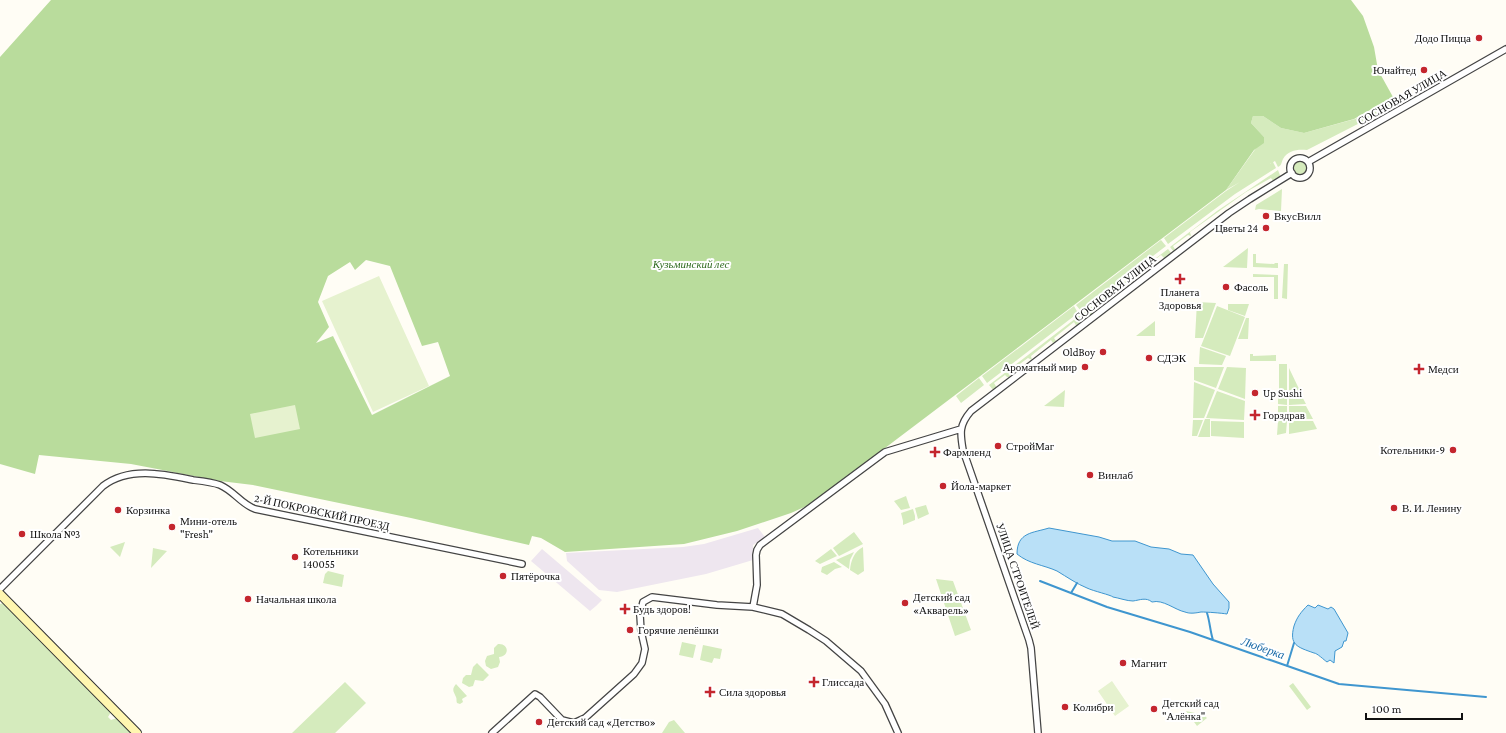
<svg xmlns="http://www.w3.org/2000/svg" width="1506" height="733" viewBox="0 0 1506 733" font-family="'Crimson Pro',serif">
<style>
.industrial{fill:#eee6ef}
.green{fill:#d5ebbd}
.forest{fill:#b9dc9c;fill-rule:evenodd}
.pitch{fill:#e6f2cf}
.water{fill:#b9e0f7;stroke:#3f96cf}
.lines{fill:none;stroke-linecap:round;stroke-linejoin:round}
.stream{stroke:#3f96cf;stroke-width:2}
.street-casing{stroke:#444;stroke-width:8}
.secondary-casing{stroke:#333;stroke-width:10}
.street{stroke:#fff;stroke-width:5.5}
.secondary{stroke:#fff6b0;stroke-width:8}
.poi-dot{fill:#c4262e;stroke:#fff;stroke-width:1.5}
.labels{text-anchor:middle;stroke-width:4;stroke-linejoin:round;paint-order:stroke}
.poi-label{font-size:11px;fill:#111;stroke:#fff;text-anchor:start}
.street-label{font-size:11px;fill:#111;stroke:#fff}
.park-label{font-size:11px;font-style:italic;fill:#2f6b1f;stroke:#fff}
.water-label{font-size:12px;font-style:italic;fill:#1768a6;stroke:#fff}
</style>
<rect width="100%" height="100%" fill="#fffdf5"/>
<path class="industrial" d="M758,528L765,537L753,545V560L706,574L617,592L599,590L567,561L566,553L683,547L704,544Z
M542,549L602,600L596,606L590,611L531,561Z"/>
<path class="green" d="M1389,100L1393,106L1307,150C1298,149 1288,150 1283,159C1281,163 1282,165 1278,167L1275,161L1270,164L1273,162L1276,168L1235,194L1168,244L1164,238L1226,191L1240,182L1226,190L1264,137L1251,123L1253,116H1263L1281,128L1304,133L1355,119Z
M1293 168a7 7 0 1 1 14 0a7 7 0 1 1-14 0Z
M1278,170L1281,178L1274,182L1271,178L1246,192L1190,232L1191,236L1188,235L1173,246L1176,251L1174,252L1170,247L1217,211Z
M1282,189L1281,211L1259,209L1255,210L1256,205Z
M1161,240L1166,246L1081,311L1076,305Z
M1248,248L1247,268L1223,267Z
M1168,249L1172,254L1165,259L1161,255L1143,269L1145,273L1140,276L1137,274L1119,288L1120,292L1116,290L1090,310L1093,314L1087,319L1083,313Z
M1253,254H1256V263L1274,264L1275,263H1278V268L1253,267Z
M1284,264H1288L1287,299L1282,298Z
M1253,274L1278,275V299H1274V277H1253Z
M1197,302L1216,303L1203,338H1195Z
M1228,304H1249L1245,316L1228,310Z
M1074,306L1078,313L987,383L982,376Z
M1217,306L1245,317L1230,356L1201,346Z
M1080,315L1085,321L1077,327L1074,322L1054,338L1056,341L1055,342L1053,343L1051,340L1031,356L1032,360L1028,358L1009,372L1010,375L1009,377H1007L1005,375L994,383L997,388L994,391L989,385Z
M1246,318H1249L1248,339H1238Z
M1155,321V336H1136Z
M1200,347L1226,356L1222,365L1199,364Z
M1250,354H1253V356L1276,355V361H1250Z
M1279,364H1287V390H1279Z
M1194,367H1224L1216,388L1194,380Z
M1227,367L1246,368L1245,399L1218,389Z
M1289,368L1300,391H1289Z
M979,378L984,385L961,403L956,396Z
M1194,382L1215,390L1204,418H1193Z
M1065,390L1064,407L1044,406Z
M1217,391L1245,401L1244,420L1206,418Z
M1278,392L1287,393V405L1278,404Z
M1289,393H1300L1306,404L1289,405Z
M1278,406H1287V419H1278Z
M1289,406H1306L1313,419H1289Z
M1205,419H1210V437H1198Z
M1193,420H1203L1197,436H1192Z
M1211,421L1244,422V438L1211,436Z
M1278,421H1287L1286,433L1277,435Z
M1289,421H1313L1317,429L1289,434Z
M906,496L910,508L901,510L894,501Z
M926,505L929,514L918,519L915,508Z
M913,509L915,516V520L903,525V521L901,513Z
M854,532L863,544L839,556L833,548Z
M125,542L120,557L110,547Z
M863,547L864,571L858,575L850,570C851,560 854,552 863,547Z
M153,548L167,551L151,568Z
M831,549L837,556L820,564L815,561Z
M854,552L850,560L849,569L836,560Z
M834,562L842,567L835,569L827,575L821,572L822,567Z
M328,571L344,575L342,587L323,583L325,574Z
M936,579L953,581L971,630L955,636Z
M3,603L111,712L108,717L111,720L117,718L131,733H0V604Z
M682,642L696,645L693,658L679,655Z
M498,644C509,643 510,656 499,657L500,662L498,667L491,669L486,666L485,661L487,656L494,654V648Z
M703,645L722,649L720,659L714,658L712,663L700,660Z
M477,663L489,675L483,681L475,680L473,686L469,687L462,683L463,678L466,675H471L473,667Z
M345,682L366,703L335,733H292Z
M1293,683L1311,707L1307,710L1289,686Z
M456,684L467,696L462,699L463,702L460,704L457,703C456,701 457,699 456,697C454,692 451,690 456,684Z
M1186,711L1204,715L1207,718L1197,726Z
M674,720L685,733H662L669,722Z"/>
<path class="forest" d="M51,0H1351L1363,16L1374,47L1378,70L1393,97L1354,119L1304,133L1281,128L1263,116H1253L1251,123L1264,137V143L1254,150L1226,190L811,504L791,513L737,531L684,544L565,552L541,538L532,536L529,545L411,518L253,485L220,481L131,464L39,455L35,474L0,464V57ZM366,260L390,266L422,346L438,342L450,376L372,415L333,336L316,343L329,327L318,302L328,276L350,262L355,270Z"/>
<path class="pitch" d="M379,276L429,386L373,412L322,301Z
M295,405L300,429L255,438L250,414Z
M1112,681L1129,706L1115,716L1098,691Z"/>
<path class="water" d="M1049,528L1099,537L1112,541H1135L1151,547L1169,549L1181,554L1193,555L1213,584L1229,602V608L1227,614C1221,613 1207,612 1201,612C1196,613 1190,614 1185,612C1175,610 1163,599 1152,602C1146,597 1140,600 1133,601C1127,601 1119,598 1113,597C1111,595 1093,591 1087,588C1077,584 1067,577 1057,571C1044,565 1029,564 1017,554C1017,532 1033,533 1049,528Z
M1308,605L1315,608L1318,605L1328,609L1331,607L1334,609L1348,633L1346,641H1344L1342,647L1335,651L1334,663L1330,660L1327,662C1324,660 1317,653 1314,653C1297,647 1289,645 1294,626C1297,617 1301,612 1308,605Z"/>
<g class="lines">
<path class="stream" d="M1040,581L1107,607L1190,632L1339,684L1486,697
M1071,593L1077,583
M1207,613C1210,622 1210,631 1213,640
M1287,666L1294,643"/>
<g class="street-casing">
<path id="street" d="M1290 168a10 10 0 1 1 20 0a10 10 0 1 1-20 0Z
M1308,162L1506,49
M0,589L103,486C129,466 164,474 193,480C202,481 212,482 220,485C234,491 241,504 255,509L522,564
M753,607L757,585L756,555L757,550L760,545L885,452L961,429
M492,733L535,694L540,697L562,720L574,723L585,718L634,674L642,663L645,649L641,631L640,615L643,602L652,597L717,605L753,607L782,614L809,630L826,641L861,671L885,704L898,733
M1038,733L1031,648L1029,640L963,450C960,433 959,425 971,411L1229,213L1250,199L1292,173"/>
</g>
<g class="secondary-casing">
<path id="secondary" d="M0,594L137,733"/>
</g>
<use href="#street" class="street"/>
<use href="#secondary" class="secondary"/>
</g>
<g class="poi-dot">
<circle cx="1479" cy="38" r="4"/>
<circle cx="1424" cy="70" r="4"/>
<circle cx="1266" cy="216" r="4"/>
<circle cx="1266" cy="228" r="4"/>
<path d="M1178 273h4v4h4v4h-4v4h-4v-4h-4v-4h4z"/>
<circle cx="1226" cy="287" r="4"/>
<circle cx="1103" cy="352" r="4"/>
<circle cx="1149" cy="358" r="4"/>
<circle cx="1085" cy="367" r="4"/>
<path d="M1417 363h4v4h4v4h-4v4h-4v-4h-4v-4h4z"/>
<circle cx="1255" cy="393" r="4"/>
<path d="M1253 409h4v4h4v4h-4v4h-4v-4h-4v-4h4z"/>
<circle cx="998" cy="446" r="4"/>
<circle cx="1453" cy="450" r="4"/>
<path d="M933 446h4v4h4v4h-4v4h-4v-4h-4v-4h4z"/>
<circle cx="1090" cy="475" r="4"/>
<circle cx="943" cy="486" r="4"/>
<circle cx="1394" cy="508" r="4"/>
<circle cx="118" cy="510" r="4"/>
<circle cx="172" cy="527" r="4"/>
<circle cx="22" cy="534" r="4"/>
<circle cx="295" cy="557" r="4"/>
<circle cx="503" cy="576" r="4"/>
<circle cx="248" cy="599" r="4"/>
<circle cx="905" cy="603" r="4"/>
<path d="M623 603h4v4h4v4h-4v4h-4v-4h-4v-4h4z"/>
<circle cx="630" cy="630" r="4"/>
<circle cx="1123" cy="663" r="4"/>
<path d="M812 676h4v4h4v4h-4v4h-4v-4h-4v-4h4z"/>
<path d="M708 686h4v4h4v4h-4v4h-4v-4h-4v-4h4z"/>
<circle cx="1065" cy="707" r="4"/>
<circle cx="1154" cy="709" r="4"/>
<circle cx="539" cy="722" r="4"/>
</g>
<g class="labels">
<g class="poi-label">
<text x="1471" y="42" text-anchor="end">Додо Пицца</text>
<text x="1416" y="74" text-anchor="end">Юнайтед</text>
<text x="1274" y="220">ВкусВилл</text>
<text x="1258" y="232" text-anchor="end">Цветы 24</text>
<text x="1234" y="291">Фасоль</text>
<text x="1180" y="296" text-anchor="middle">Планета<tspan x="1180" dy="13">Здоровья</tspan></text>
<text x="1095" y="356" text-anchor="end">OldBoy</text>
<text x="1157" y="362">СДЭК</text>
<text x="1077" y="371" text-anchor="end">Ароматный мир</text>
<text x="1428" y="373">Медси</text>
<text x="1263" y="397">Up Sushi</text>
<text x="1263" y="419">Горздрав</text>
<text x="1006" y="450">СтройМаг</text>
<text x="1445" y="454" text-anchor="end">Котельники-9</text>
<text x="943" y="456">Фармленд</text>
<text x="1098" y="479">Винлаб</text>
<text x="951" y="490">Йола-маркет</text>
<text x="1402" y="512">В. И. Ленину</text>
<text x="126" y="514">Корзинка</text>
<text x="180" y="525">Мини-отель<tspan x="180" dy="13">"Fresh"</tspan></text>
<text x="30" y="538">Школа №3</text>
<text x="303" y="555">Котельники<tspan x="303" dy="13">140055</tspan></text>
<text x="511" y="580">Пятёрочка</text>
<text x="913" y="601">Детский сад<tspan x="913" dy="13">«Акварель»</tspan></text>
<text x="256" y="603">Начальная школа</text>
<text x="633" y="613">Будь здоров!</text>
<text x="638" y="634">Горячие лепёшки</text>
<text x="1131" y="667">Магнит</text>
<text x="822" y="686">Глиссада</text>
<text x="719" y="696">Сила здоровья</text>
<text x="1162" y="707">Детский сад<tspan x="1162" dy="13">"Алёнка"</tspan></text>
<text x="1073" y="711">Колибри</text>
<text x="547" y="726">Детский сад «Детство»</text>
</g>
<g class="street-label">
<text transform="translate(1402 97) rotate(-30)" y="4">СОСНОВАЯ УЛИЦА</text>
<text transform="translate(1115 288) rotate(-38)" y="4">СОСНОВАЯ УЛИЦА</text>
<text transform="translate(322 512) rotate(12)" y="4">2-Й ПОКРОВСКИЙ ПРОЕЗД</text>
<text transform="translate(1018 576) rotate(71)" y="4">УЛИЦА СТРОИТЕЛЕЙ</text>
</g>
<g class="park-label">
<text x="691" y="268">Кузьминский лес</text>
</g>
<g class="water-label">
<text transform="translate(1263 648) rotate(19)" y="4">Люберка</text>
</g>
</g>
<path d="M1366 713v6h96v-6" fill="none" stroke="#111111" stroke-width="2"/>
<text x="1372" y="713" font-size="12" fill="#111111" stroke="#ffffff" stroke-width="3" paint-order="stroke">100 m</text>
</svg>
